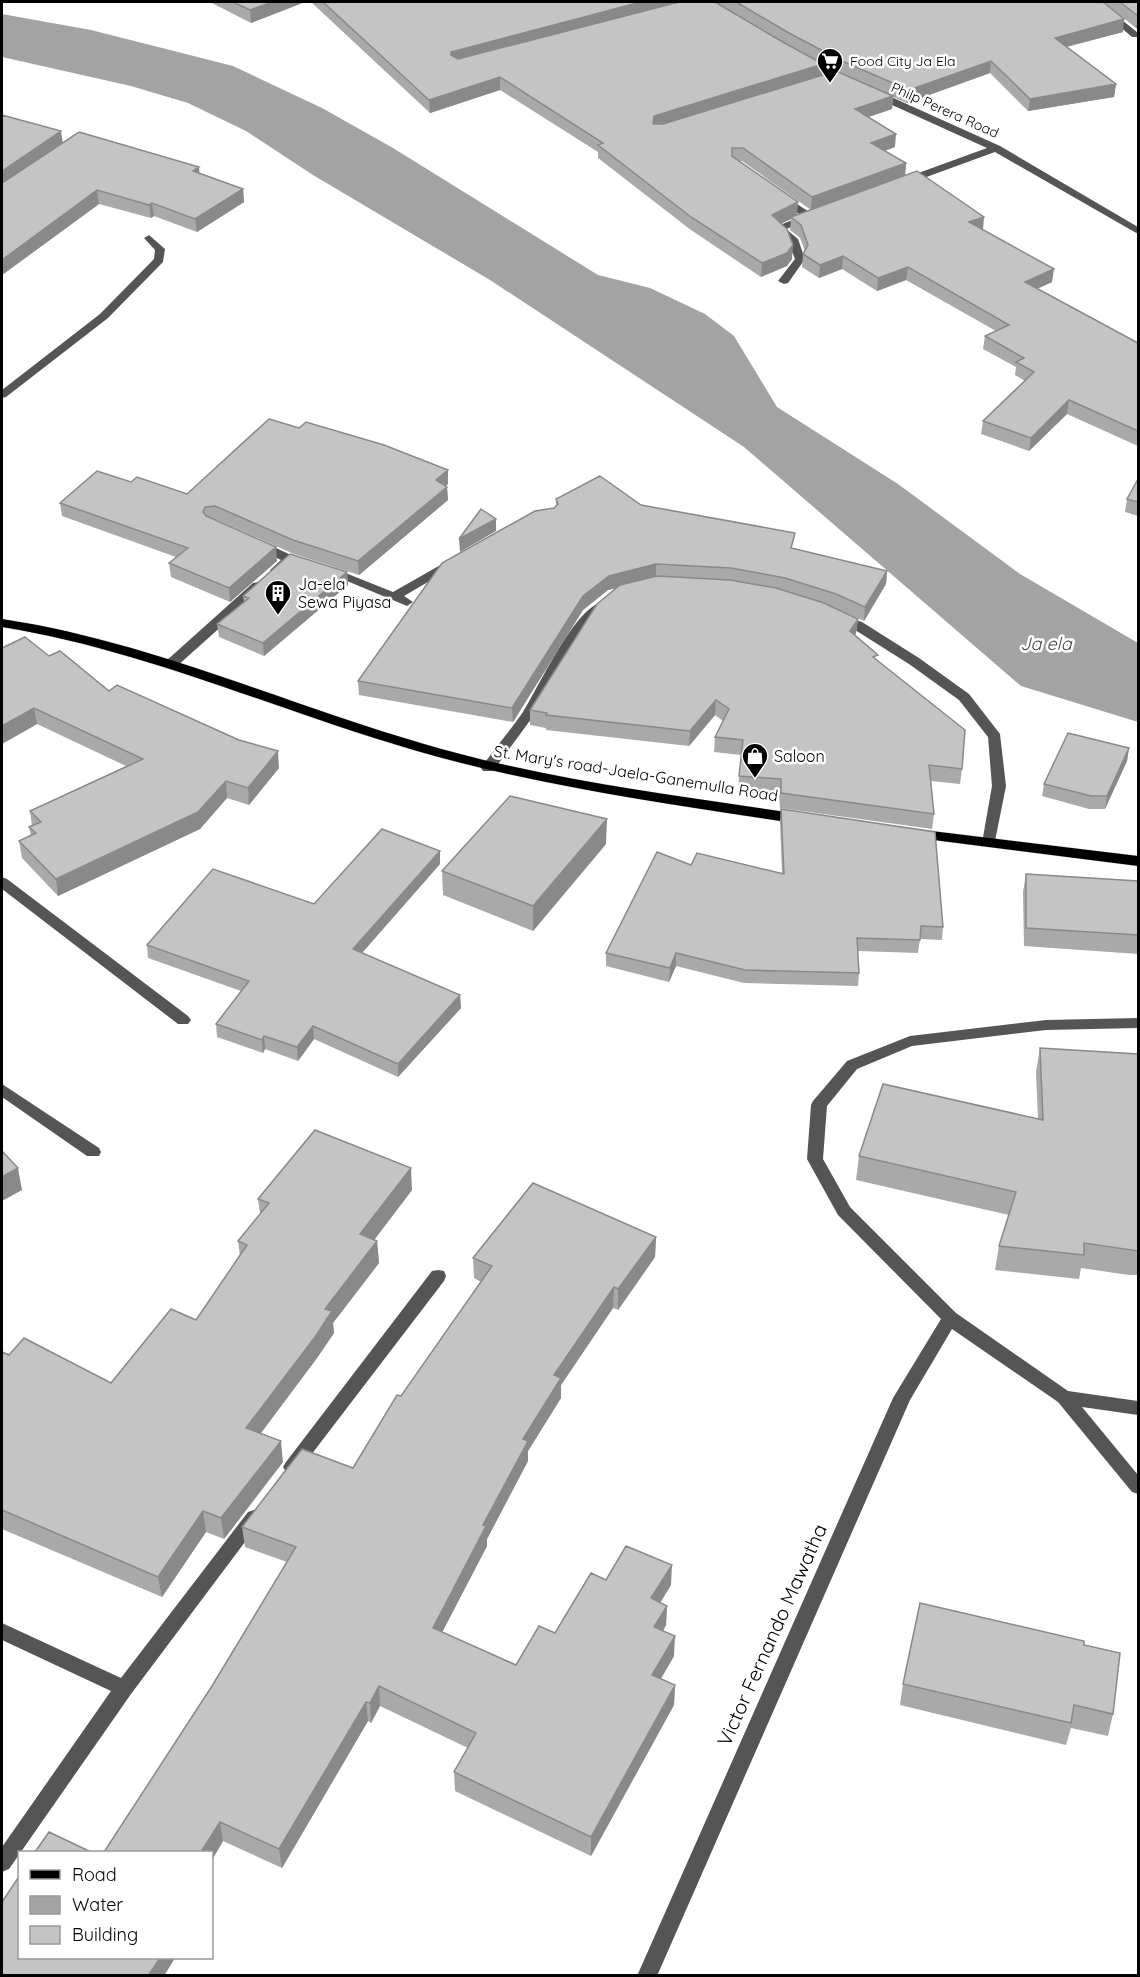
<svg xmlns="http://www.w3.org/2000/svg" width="1140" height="1977" viewBox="0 0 1140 1977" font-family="Quicksand,sans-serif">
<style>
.water{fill:#a3a3a3}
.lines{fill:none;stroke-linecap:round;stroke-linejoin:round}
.major-casing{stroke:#dbdbdb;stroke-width:1}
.minor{fill:#555;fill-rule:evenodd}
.major{fill:#000;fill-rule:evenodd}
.wall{fill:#a9a9a9;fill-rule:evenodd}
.shaded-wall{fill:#898989}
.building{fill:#c4c4c4;stroke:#898989;stroke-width:1.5}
.labels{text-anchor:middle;stroke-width:5;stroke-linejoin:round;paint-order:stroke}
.far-poi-label{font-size:14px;fill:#000;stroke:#fff;text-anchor:start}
.far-street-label{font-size:14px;fill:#000;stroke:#fff}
.poi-label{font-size:16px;fill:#000;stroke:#fff;text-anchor:start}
.street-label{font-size:16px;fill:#000;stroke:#fff}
.water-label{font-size:18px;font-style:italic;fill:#444;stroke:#fff}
.near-street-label{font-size:20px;fill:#000;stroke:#fff}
</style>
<rect width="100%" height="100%" fill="#fff"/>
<path class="water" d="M2,14L91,30L233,66L322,108L393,148L598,275L650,288L705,314L734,336L777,407L898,484L1020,574L1138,643V722L1021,686L744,447L490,280L313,175L246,131L188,103L131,86L2,57Z"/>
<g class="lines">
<g class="major-casing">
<path id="major" d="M2,619C148,641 283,703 424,744C546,780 673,795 799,814L806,819L799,824C671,804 542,787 417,751C278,711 145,650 2,627Z
M915,829L1138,856V866L910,837L908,834L910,831Z"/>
</g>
<path class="minor" d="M1091,2H1100L1138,33V37H1132Z
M870,91H878L1000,146L1138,227V234L995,152L910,183H902V179L987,148L870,95Z
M781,194L811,213L821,210L826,213L786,229L798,239L805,259L788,283L784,284L778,281L795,259L788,241L773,228L802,216L777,199V195Z
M149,235L165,249L163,262L108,318L6,397L2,398V390L100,314L154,259L155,250L144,238Z
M259,540L293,556L295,559L280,573H272L270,570L281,560L255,547L253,544L255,541Z
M451,559L455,560L457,563L455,566L404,596L413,602L407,606L323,571L325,568H333L393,592Z
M258,582L264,586L263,589L176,667H166L164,664L166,661L253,583Z
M600,603L606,607L576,643L537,711L493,771H483L481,768C494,749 510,731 523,712C538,688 574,610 600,603Z
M839,614L862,622L919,658L969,694L1000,734L1006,786L994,846H984L982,843L992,786L988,737L959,700L909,664L852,628L833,618L834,615Z
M2,877L7,879L188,1016L191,1020L188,1024H178L2,889Z
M1138,1018V1028L1046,1030L912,1046L857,1069L827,1106L823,1159L850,1207L956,1313L1068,1391L1138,1401V1415L1082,1407L1138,1475V1494L1132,1492L1058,1402L952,1329L910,1400L657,1976H637L893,1398L941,1319L838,1215L807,1159L811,1105L813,1101L847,1061L910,1036L1046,1020Z
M2,1084L99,1148L101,1152L99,1156H87L2,1097Z
M438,1270L444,1271L446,1276L444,1281L298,1472L292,1474L286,1472L283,1467L286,1462L432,1271Z
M254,1510L260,1512L263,1517L260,1522L131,1694L9,1869L2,1872V1847L111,1691L2,1640V1623L121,1678L248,1512Z"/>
<use href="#major" class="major"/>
</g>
<path class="wall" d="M210,2H305L251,23Z
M311,2H1138V28H1136L1111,8L1123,32L1067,47L1116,84L1114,97L1028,111L990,73L907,103L893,97L892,109L868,117L895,147L885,151L906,163L905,175L983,230L1052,282L1037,289L1138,343V446L1067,414L1029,451L981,434L983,421L1025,381L1015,375L1016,367L983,349L985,336L996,331L906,280L877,291L842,269L819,278L802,267L803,254L805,251L800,238L790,230L791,219L781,224L792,259L787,266L761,277L691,230L598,158V152L500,90L430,113ZM823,64L828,67L835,71L822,75ZM740,161H742L811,210L797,215Z
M2,115L63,143L199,173L243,189L244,202L197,232L154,216L151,218L99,204L2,275Z
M299,428L448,470V484L446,486L447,487L448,500L359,575L294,554L217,520H215L277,561L230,602L171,577L169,563L176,557L62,516L60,503L131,482L187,494Z
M1138,479V516L1125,512L1127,499Z
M556,499L641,505L793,548L887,571L886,584L864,621L833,607L858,619L856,633L855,636L877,660L962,769L960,784L931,781L934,814L932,829L780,808L779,794L738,791L741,755L714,752L715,737L723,721L715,715L689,746L546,730V728L530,725V710L618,588L608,590L583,610L513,722L359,695L358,681L554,508L556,506Z
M347,572L348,585L264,656L219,637L217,624L244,602L243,596Z
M2,648L49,656L109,691L279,768L249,805L227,798L200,829L58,896L22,858L19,841L31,836L29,827L32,826L30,811L126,766L37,724L2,744Z
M1129,748L1127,761L1105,809H1089L1042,796L1044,784Z
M781,809L943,927L942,940L920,939L918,953L858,951L859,973L858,986L744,983L676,966L669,982L606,966V953L691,865L782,874L780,822Z
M606,844L533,931L443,895L442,871Z
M440,851V864L362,953L460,995L461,1008L398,1077L314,1039L298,1061L265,1049L263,1053L217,1037L216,1024L241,991L148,958L147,945L314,904Z
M1026,874L1138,881V954L1024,946L1023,892Z
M1040,1048L1138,1054V1275H1129L1081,1268L1079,1279L995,1270L999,1246L1009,1215L856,1180L859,1156L1038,1119L1036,1072Z
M412,1190L374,1240L377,1241L379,1263L333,1323L334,1333L317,1358L261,1433L283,1462L224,1539L206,1532L162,1597L2,1529V1352L9,1355L111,1383L196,1320L240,1256L238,1241L260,1214L258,1199Z
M656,1237L655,1257L618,1310L613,1308L561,1385V1398L528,1451V1461L487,1539V1546L442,1632L516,1665L555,1633L606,1580L671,1585L660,1602L667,1606L666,1625L663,1631L674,1656L661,1679L675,1685L674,1705L591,1856L455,1791L454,1772L468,1748L380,1706L371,1723L368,1721L282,1868L223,1841L212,1860V1686L287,1562L245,1547L242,1527L353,1468L401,1396L481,1282L474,1278L473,1258Z
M1084,1645L1113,1714L1108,1736L1071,1728L1066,1745L900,1705L903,1684Z"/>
<path class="shaded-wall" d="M272,2H305L251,23L250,10Z
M641,2H687L451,65V52Z
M1138,16V28H1136Z
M1124,19L1123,32L1053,50L1055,38Z
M991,61L990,73L907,103L909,90Z
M823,64L822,76L652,137L654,116Z
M500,77V90L430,113L429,100Z
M1116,84L1114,97L1028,111L1030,99Z
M893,96L892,109L854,122L855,109Z
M61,131L63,144L2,186V171Z
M896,134L895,147L870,156L871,143Z
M906,163L905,176L811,210L812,197Z
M199,167L200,180L193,171Z
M243,189L244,202L197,232L195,219Z
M97,190L99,204L2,275V260Z
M798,202L797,215L791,217V219L771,228L772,215Z
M152,203L154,216L151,218L149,205Z
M984,217L983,230L969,222Z
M793,245L792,259L787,266L761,277L762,263Z
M843,256L842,269L819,278L820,265Z
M908,267L906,280L877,291L878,278Z
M1054,269L1052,282L1023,295L1025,282Z
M1069,400L1067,414L1029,451L1031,438Z
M448,470V484L437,493L436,480Z
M447,487L448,500L359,575L358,561Z
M496,519V531L460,552L459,539Z
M276,547L277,561L230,602L229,588Z
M656,564V578L608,590L583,610L513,722L512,708L583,596L609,576Z
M887,571L886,584L864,621L865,607Z
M347,572L348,585L264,656L263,643Z
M858,619L856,633L849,646L850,631Z
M716,700L715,715L689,746L690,731Z
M34,708L37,724L2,744V726Z
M1129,748L1127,761L1105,809L1107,796Z
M278,751L279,768L249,805L248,788Z
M226,781L227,798L200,829L58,896L56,879Z
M607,819L606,844L533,931V906Z
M440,851V864L354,962L353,949Z
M676,953V966L669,982L670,968Z
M460,995L461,1008L398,1077V1064Z
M313,1026L314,1039L298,1061L297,1047Z
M264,1036L265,1049L263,1053L262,1040Z
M18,1168L22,1190L2,1201V1177Z
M411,1168L412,1190L362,1256L360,1234Z
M656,1237L655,1257L618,1310V1289Z
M377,1241L379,1263L333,1323L334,1333L317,1358L249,1449L246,1428L325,1309Z
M614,1287L613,1308L561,1385V1398L528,1451V1461L487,1539V1546L434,1648L433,1628L483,1525L523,1439L554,1375Z
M281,1441L283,1462L224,1539L221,1518Z
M203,1511L206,1532L162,1597L158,1577Z
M672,1565L671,1585L651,1618V1598Z
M667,1606L666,1625L653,1647L654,1627Z
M675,1636L674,1656L651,1695L652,1675Z
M675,1685L674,1705L591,1856V1837Z
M379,1686L380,1706L371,1723L370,1703Z
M366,1702L368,1721L282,1868L279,1849Z
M220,1822L223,1841L212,1860V1852H201Z
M160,1958H175L164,1976H148Z"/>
<path class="building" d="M233,2H272L250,10Z
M323,2H641L451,52V55L458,59L679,2H715L781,41L823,64L654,116L653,124H663L836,71L893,96L855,109L896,134L871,143L906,163L812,197L743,148H732V156L798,202L772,215L787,229L793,245L787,253L762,263L691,217L598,145L603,143L500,77L429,100Z
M736,2H1103L1124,19L1055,38L1116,84L1030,99L991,61L909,90L842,61L789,33Z
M1120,2H1138V16Z
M2,115L61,131L2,171Z
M79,132L199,167L193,171L243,189L195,219L152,203L149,205L97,190L2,260V183Z
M917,171L984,217L969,222L1054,269L1025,282L1138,343V431L1069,400L1031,438L983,421L1034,372L1016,362L1024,358L985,336L1009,325L908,267L878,278L843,256L820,265L803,254L808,245L801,225L791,217Z
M269,419L299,428L306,422L384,445L448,470L436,480L447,487L358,561L293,540L215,506L205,507L203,512L206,516L276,547L229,588L169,563L188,548L60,503L97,471L131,482L137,477L187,494Z
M600,476L641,505L795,533L791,548L887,571L865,607L836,594L785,578L731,568L656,564L609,576L583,596L512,708L358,681L442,563L535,511L554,508L558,504L556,499Z
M1138,479V502L1127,499Z
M481,509L496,519L459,539Z
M290,554L347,572L263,643L217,624L249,598L243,596Z
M657,576L730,580L776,588L824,603L858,619L850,631L878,655L873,657L965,730L962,769L929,765L934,814L781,793V779L739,776L743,740L715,737L729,709L716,700L690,731L546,715L547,713L530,710L597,604L620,585Z
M25,637L49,656L60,651L109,691L117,685L239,740L278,751L248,788L226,781L198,812L56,879L19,841L36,833L29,827L41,822L30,811L143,759L34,708L2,726V648Z
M1068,733L1129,748L1107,796H1091L1044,784Z
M510,796L607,819L533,906L442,871Z
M781,809L935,832L943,927L921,926L920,940L857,938L859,973L745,970L676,953L670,968L606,953L657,852L691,865L697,853L784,874Z
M382,829L440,851L353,949L460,995L398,1064L313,1026L297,1047L264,1036L262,1040L216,1024L249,981L147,945L213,869L314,904Z
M1026,874L1138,881V935L1026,928Z
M1040,1048L1138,1054V1251L1084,1243V1255L999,1246L1016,1192L859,1156L883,1084L1043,1120Z
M315,1130L411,1168L360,1234L377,1241L325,1309L332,1311L315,1337L246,1428L281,1441L221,1518L203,1511L158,1577L2,1510V1352L9,1355L24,1338L111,1383L171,1309L196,1320L247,1245L238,1241L269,1203L258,1199Z
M2,1151L18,1168L2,1177Z
M533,1183L656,1237L618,1289L614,1287L554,1375L561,1378L523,1439L528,1441L483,1525L486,1526L433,1628L516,1665L539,1626L555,1633L591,1573L606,1580L626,1546L672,1565L651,1598L667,1606L654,1627L675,1636L652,1675L675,1685L591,1837L454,1772L476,1733L379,1686L370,1703L366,1702L279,1849L220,1822L201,1852H104L212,1686L296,1547L242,1527L302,1449L353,1468L397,1395L401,1396L492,1266L473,1258Z
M920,1603L1084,1641V1645L1120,1653L1113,1714L1074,1705L1071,1723L903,1684Z
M49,1832L91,1852H35Z
M20,1875V1958H160L148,1976H2V1902Z"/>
<defs>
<g id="supermarket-pin" transform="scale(1.35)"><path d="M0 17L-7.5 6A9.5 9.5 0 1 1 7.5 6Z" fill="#000" stroke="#fff"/><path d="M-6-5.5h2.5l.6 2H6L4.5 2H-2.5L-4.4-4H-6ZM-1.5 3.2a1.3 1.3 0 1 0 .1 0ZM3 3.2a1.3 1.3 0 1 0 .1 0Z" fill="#fff"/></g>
<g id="building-pin" transform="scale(1.35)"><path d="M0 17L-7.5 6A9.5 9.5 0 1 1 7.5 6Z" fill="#000" stroke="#fff"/><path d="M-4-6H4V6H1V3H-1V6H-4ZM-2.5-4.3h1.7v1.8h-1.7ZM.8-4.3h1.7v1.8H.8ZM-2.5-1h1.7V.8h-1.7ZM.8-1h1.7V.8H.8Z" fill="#fff"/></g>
<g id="shop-pin" transform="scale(1.35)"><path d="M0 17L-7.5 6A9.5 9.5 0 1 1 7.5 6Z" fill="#000" stroke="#fff"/><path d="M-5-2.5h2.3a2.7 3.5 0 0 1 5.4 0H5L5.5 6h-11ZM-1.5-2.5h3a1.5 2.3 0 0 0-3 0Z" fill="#fff"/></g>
</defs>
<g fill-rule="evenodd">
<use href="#supermarket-pin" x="830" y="61"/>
<use href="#building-pin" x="278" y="593"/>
<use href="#shop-pin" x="755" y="756"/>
</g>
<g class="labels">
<g class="far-poi-label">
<text x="850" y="66">Food City Ja Ela</text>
</g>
<g class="far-street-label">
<text transform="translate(945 110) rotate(24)" y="5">Philp Perera Road</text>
</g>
<g class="poi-label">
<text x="298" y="590">Ja-ela<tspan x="298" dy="18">Sewa Piyasa</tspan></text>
<text x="774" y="762">Saloon</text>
</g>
<g class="street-label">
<text transform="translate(636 773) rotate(9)" y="6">St. Mary's road-Jaela-Ganemulla Road</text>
</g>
<g class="water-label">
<text x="1046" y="650">Ja ela</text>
</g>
<g class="near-street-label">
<text transform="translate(772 1635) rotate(-66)" y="7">Victor Fernando Mawatha</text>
</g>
</g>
<rect width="1140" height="1977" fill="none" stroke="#000000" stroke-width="6"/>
<rect x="18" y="1851" width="195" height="108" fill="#ffffff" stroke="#999999" stroke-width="1.5"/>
<rect x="30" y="1870" width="30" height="9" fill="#000000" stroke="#999999" stroke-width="1.5"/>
<text x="72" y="1881" font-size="18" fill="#000000">Road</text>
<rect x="30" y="1896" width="30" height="18" fill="#a3a3a3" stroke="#999999" stroke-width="1.5"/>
<text x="72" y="1911" font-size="18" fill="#000000">Water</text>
<rect x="30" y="1926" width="30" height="18" fill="#c4c4c4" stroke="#999999" stroke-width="1.5"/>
<text x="72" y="1941" font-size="18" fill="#000000">Building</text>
</svg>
